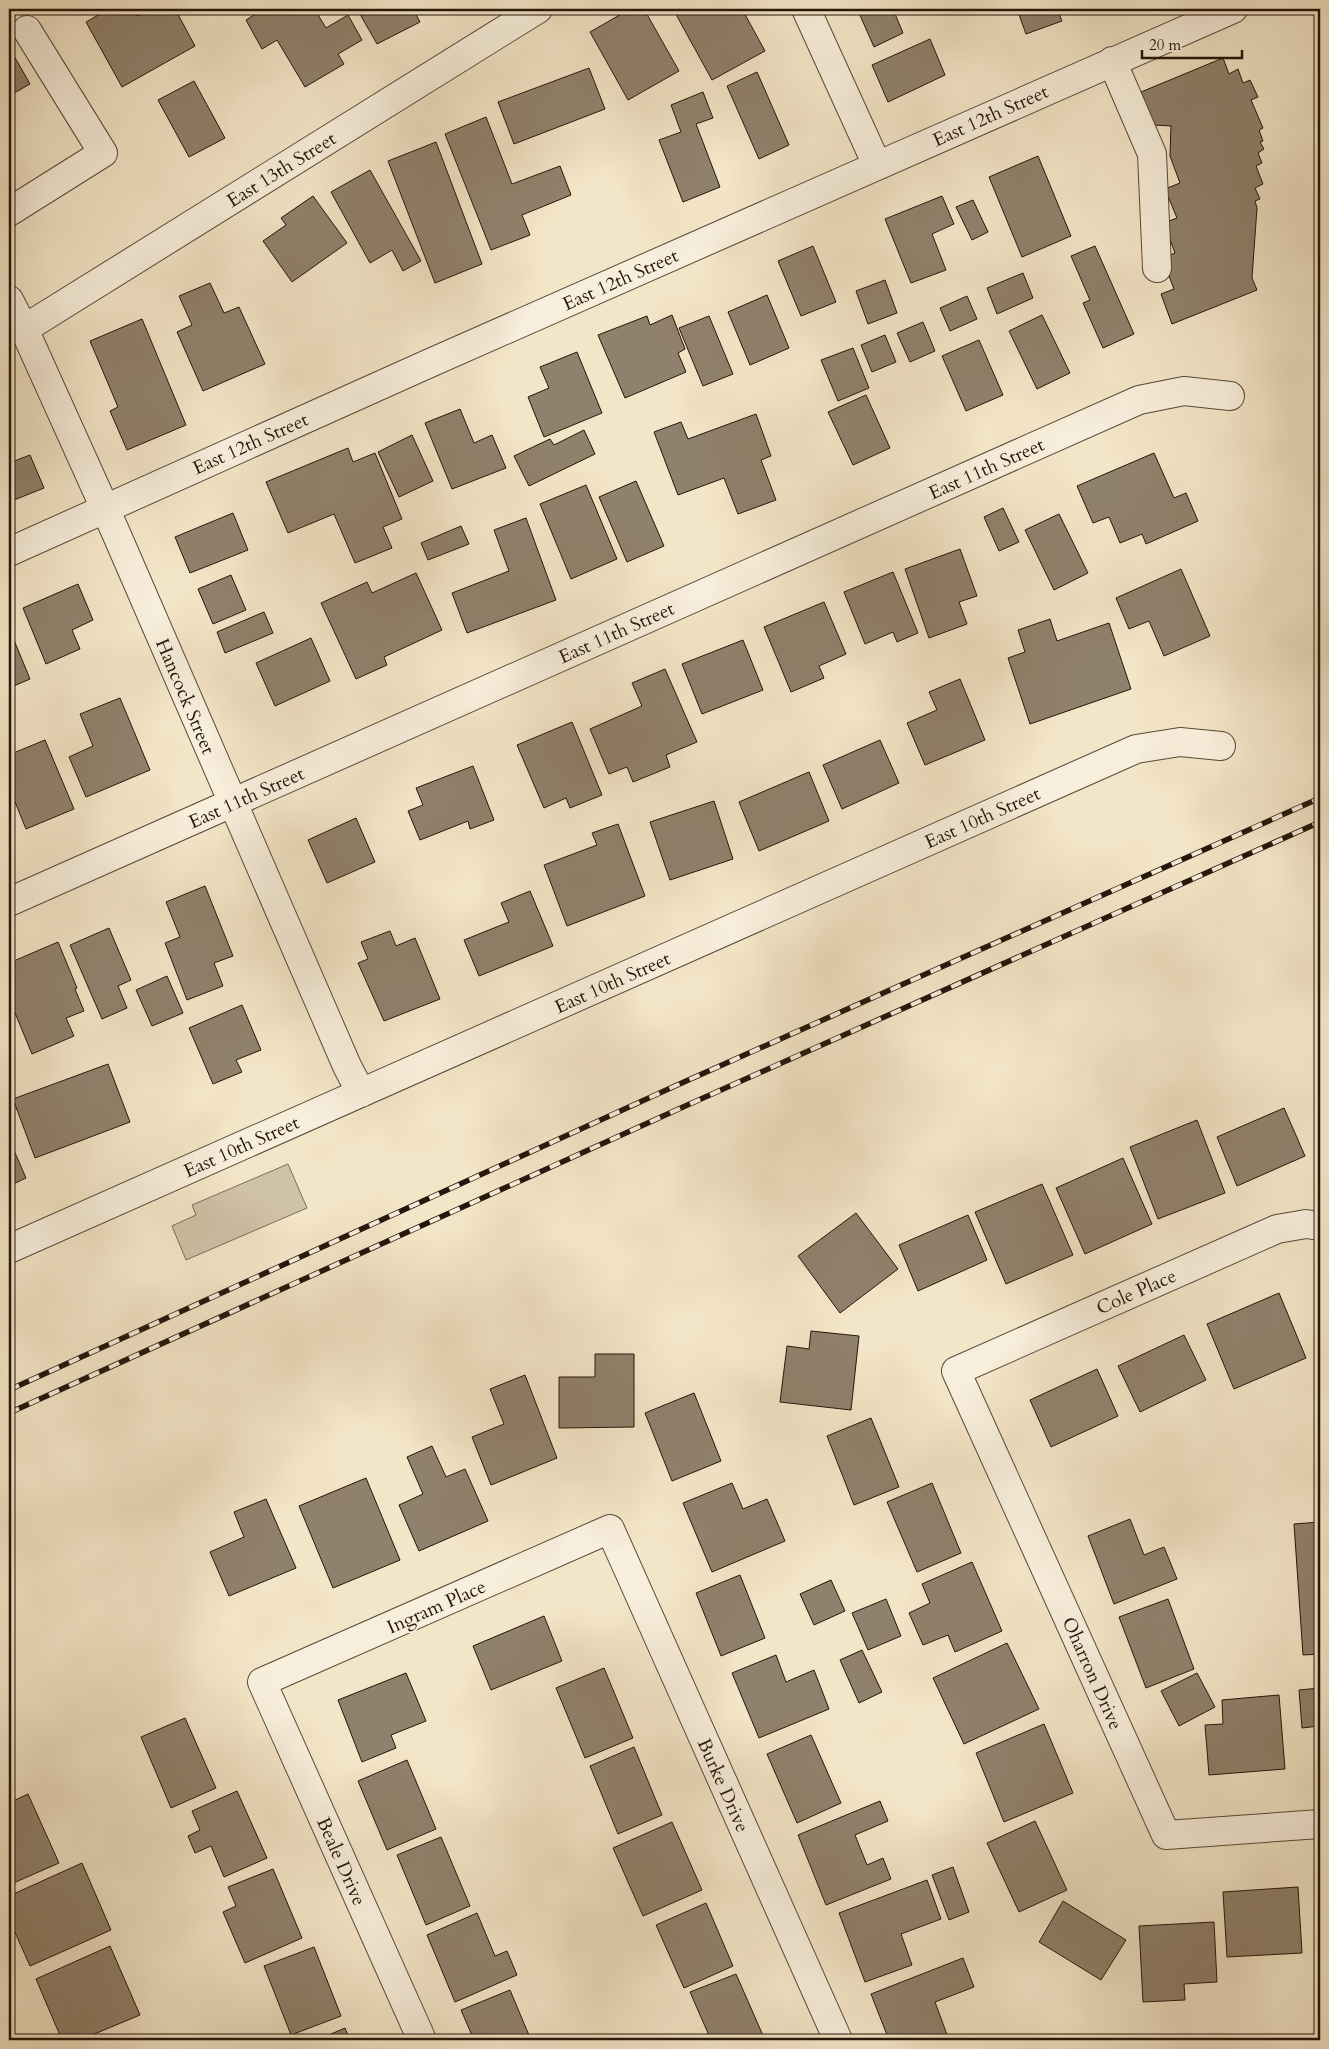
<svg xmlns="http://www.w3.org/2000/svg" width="1329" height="2049" viewBox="0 0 1329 2049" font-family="Cardo,serif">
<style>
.green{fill:#d0c2a7;stroke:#7a6c58}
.building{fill:#90816c;stroke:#25150a}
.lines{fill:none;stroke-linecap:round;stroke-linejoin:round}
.minor-casing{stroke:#584939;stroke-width:30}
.minor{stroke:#f7eedb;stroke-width:28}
.rail-casing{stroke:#25150a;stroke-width:5.5}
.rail{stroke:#f7eedb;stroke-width:4;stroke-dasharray:11;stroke-linecap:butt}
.labels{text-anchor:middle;stroke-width:4;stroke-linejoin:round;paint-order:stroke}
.street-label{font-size:19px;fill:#25150a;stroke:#f7eedb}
</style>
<rect width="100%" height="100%" fill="#f3e5c7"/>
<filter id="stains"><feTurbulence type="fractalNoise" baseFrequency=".004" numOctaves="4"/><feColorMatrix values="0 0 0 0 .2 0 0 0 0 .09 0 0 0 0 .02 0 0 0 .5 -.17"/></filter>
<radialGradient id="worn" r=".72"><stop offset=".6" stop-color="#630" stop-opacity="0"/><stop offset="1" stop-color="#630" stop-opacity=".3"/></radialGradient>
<path class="green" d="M288,1164L307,1208L186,1260L172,1226L196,1215L192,1205Z"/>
<path class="building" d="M109,9H133L137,16L151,9H175L195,46L122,87L86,22Z
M264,9H317L315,10L326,28L348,15L362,40L338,54L344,64L305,87L277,40L262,49L246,20Z
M357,9H413L420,22L377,44Z
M630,9H644L679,71L628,100L590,32Z
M673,9H742L765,51L712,80Z
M871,9H893L903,33L874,47L859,13Z
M1017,9H1057L1062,21L1026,34Z
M930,39L945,75L888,102L872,65Z
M9,47L30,84L9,96Z
M1223,58L1229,74L1238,69L1243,83L1250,80L1258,97L1251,100L1263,128L1259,130L1263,141L1260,142L1264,149L1258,153L1262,163L1256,166L1263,184L1255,188L1260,199L1255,201L1257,208L1252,278L1257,290L1172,324L1161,294L1174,289L1162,258L1175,253L1164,223L1177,218L1165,189L1180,183L1170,156L1171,126L1154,125L1141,92Z
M589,68L605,109L514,144L498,102Z
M757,72L789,145L759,159L727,86Z
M194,81L225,138L189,157L158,100Z
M703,92L713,118L696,124L720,187L683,202L659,140L681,132L671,105Z
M486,117L512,184L560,166L571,195L522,215L530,235L491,250L445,134Z
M436,142L482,264L435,283L388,161Z
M1038,156L1071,236L1022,257L989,177Z
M370,170L421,261L403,271L392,250L370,263L331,192Z
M313,196L347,243L292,282L263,241L286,225L281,218Z
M942,196L954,224L932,234L946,270L911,283L885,219Z
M973,200L988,232L972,240L956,207Z
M813,246L836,302L801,316L778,261Z
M1095,246L1134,334L1103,348L1083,303L1090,300L1071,256Z
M1023,273L1033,298L997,314L987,288Z
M885,280L897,313L868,324L856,291Z
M210,283L224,313L239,307L265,364L203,391L177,332L192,325L179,296Z
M767,295L789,348L750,365L728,312Z
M967,296L977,319L950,331L940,308Z
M672,315L685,349L678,353L686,372L625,398L598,335L647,316L650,325Z
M1042,315L1070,373L1037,389L1009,331Z
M709,316L733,374L703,386L679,328Z
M142,319L186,425L127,450L110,411L118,407L90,341Z
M923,322L935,351L910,362L897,333Z
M885,335L896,362L872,372L861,345Z
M979,340L1003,395L966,411L942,356Z
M853,348L869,388L838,401L821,360Z
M577,352L602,413L544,437L528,397L549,388L540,367Z
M866,395L890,448L853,465L828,412Z
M460,409L474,443L492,435L506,468L452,489L425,423Z
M756,414L771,456L761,460L776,500L738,514L724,478L678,495L654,432L681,422L688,439Z
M584,430L595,454L529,486L514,456L550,439L554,445Z
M412,435L433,481L399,497L378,452Z
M348,448L353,462L375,453L402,519L383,527L392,548L355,563L334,514L288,533L266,482Z
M1154,453L1174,498L1186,493L1198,521L1146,544L1142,534L1120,543L1109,517L1093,523L1077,486Z
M30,455L44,488L9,502V463Z
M636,481L664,546L627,562L599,497Z
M586,485L617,559L571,579L540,504Z
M1003,508L1019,542L999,551L984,517Z
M233,513L248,550L190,573L175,537Z
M1059,514L1088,573L1054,590L1025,530Z
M526,518L556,600L467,633L452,593L509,571L494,530Z
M461,526L469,544L428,560L421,543Z
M960,549L977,596L959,602L967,624L929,638L905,569Z
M1181,569L1210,636L1164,656L1149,621L1129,629L1116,598Z
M893,572L918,633L897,642L893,632L865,644L844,592Z
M416,573L442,630L384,657L387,665L356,679L321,603L367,582L372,593Z
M231,575L246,610L213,624L198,589Z
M78,584L93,620L72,630L80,649L46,664L23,608Z
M824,602L846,654L819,666L824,678L791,692L764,627Z
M264,612L273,633L225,653L217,632Z
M1050,619L1057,641L1109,623L1131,689L1030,724L1008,658L1025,652L1018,630Z
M9,628L30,679L9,688Z
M311,638L330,681L275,706L256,663Z
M743,640L763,690L702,714L682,664Z
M665,669L697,742L666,755L670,767L633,782L627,767L609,774L590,729L642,706L632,683Z
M960,679L985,740L925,765L907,723L937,710L929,692Z
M120,698L150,770L86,797L69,757L93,746L80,714Z
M572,722L602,795L570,808L566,798L544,808L517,745Z
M45,740L74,809L26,829L9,787V749L11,754Z
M880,740L899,783L842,809L823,765Z
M473,766L494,820L470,829L468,821L420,840L408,811L423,805L416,788Z
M809,772L829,821L759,851L739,802Z
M714,801L733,859L670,880L650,822Z
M356,818L375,862L327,883L308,840Z
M618,824L645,896L567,926L544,865L597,845L592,833Z
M205,886L233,956L214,963L223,986L187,1000L165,943L180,937L166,902Z
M530,891L553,946L479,976L464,940L509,922L501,903Z
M109,928L131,980L118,986L127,1008L102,1019L70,945Z
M390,931L396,946L415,938L440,999L384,1021L358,963L368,959L361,942Z
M58,942L77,988L75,989L84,1011L66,1018L74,1036L32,1054L13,1008L9,1010V963Z
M167,976L183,1013L152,1026L136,990Z
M242,1005L261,1050L236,1060L242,1072L213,1084L189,1028Z
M108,1064L130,1122L35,1158L13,1099Z
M1284,1108L1305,1156L1237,1186L1217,1137Z
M1197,1120L1225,1193L1158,1219L1130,1147Z
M9,1139L26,1178L9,1186Z
M1123,1158L1152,1224L1085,1254L1056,1188Z
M1042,1184L1073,1255L1006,1284L975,1212Z
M856,1213L898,1269L840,1313L798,1256Z
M968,1215L987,1260L918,1291L899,1245Z
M1279,1293L1306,1358L1234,1389L1207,1324Z
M811,1331L859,1336L851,1410L780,1402L787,1346L809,1349Z
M1184,1335L1206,1380L1140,1412L1118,1366Z
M595,1354H634V1427L559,1428V1377H595Z
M1097,1369L1118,1416L1051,1447L1030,1400Z
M525,1375L557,1458L491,1485L472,1437L504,1424L490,1389Z
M694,1393L721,1461L672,1481L645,1413Z
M871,1418L899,1487L854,1505L827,1436Z
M432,1446L446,1477L465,1469L488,1521L419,1551L399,1505L423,1494L407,1457Z
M366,1478L400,1560L333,1588L299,1506Z
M732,1483L743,1509L767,1499L785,1541L712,1572L683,1503Z
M932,1483L961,1553L917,1572L887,1502Z
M266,1499L296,1568L229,1596L210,1552L244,1537L234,1512Z
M1130,1519L1144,1555L1164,1547L1177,1579L1114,1604L1088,1536Z
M1320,1522V1654L1303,1655L1294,1524Z
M972,1562L1002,1631L955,1652L948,1635L923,1645L909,1613L930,1603L922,1584Z
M740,1575L765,1638L721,1656L696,1593Z
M831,1580L845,1611L814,1625L800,1594Z
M886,1599L901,1636L868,1650L852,1613Z
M1168,1599L1194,1669L1146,1688L1119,1617Z
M544,1616L562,1661L491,1690L473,1646Z
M1007,1643L1039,1709L964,1744L933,1678Z
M862,1650L882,1692L859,1703L840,1660Z
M776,1655L786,1682L814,1670L829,1709L759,1738L732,1673Z
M604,1668L633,1738L585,1758L556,1688Z
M406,1673L426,1721L391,1735L396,1748L362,1762L338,1700Z
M1197,1673L1215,1707L1179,1726L1161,1691Z
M1320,1688V1726L1302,1728L1299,1690Z
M1279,1695L1285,1769L1209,1775L1205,1725L1223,1724L1222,1700Z
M185,1718L216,1788L171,1808L141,1737Z
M1044,1724L1073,1793L1004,1822L976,1753Z
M811,1735L841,1803L797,1823L767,1754Z
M634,1747L662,1815L618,1834L590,1766Z
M407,1760L436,1829L387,1850L358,1781Z
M237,1791L267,1858L224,1877L211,1846L195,1853L188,1836L200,1830L192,1811Z
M28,1794L59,1863L9,1885V1803Z
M880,1801L888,1821L855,1835L867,1865L883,1858L891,1879L826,1905L798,1835Z
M1035,1821L1067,1890L1019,1912L987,1843Z
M672,1822L702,1890L643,1916L613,1848Z
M441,1837L470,1906L426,1925L397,1855Z
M82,1863L111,1930L30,1966L9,1919V1896Z
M953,1867L969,1912L949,1920L932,1875Z
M273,1869L302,1938L245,1963L223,1912L236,1906L228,1887Z
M927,1880L941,1919L901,1934L912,1965L865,1982L839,1913Z
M1298,1887L1302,1953L1227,1957L1223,1892Z
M1063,1901L1126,1940L1101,1980L1039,1942Z
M706,1903L733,1966L684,1988L656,1925Z
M477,1913L495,1956L507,1951L517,1975L455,2002L427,1935Z
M1214,1922L1217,1982L1184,1984L1185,2000L1143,2002L1139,1926Z
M110,1946L140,2015L80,2040H62L36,1979Z
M314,1947L341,2016L291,2035L264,1966Z
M963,1958L974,1987L935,2002L949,2040H889L871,1994Z
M736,1974L765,2040H711L690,1992Z
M510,1990L531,2040H474L461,2010Z
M345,2028L350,2040H317Z"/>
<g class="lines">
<g class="minor-casing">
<path id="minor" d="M806,9L877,165
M1112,61L1152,154L1157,268
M9,212L103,153L27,30
M9,300L24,329L116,533L347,1066L361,1093
M24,329L538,9
M9,552L430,363L1233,9
M9,902L1139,400L1184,391L1230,396
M1320,1226L1306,1224L1277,1229L956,1371L1166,1835L1320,1824
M9,1249L1136,749L1180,742L1221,746
M422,2040L262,1682L610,1529L838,2040"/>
</g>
<use href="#minor" class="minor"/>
<g class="rail-casing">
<path id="rail" d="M9,1390L675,1086L1320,798
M9,1413L683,1107L1320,822"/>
</g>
<use href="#rail" class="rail"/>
</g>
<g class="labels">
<g class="street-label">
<text transform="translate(990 115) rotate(-24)" y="7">East 12th Street</text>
<text transform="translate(281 169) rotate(-32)" y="7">East 13th Street</text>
<text transform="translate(620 279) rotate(-24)" y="7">East 12th Street</text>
<text transform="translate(250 443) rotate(-24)" y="7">East 12th Street</text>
<text transform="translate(986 468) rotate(-24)" y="7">East 11th Street</text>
<text transform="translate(616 632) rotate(-24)" y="7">East 11th Street</text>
<text transform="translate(186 696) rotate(67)" y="7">Hancock Street</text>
<text transform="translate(246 797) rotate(-24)" y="7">East 11th Street</text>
<text transform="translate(982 817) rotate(-24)" y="7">East 10th Street</text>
<text transform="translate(612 982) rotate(-24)" y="7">East 10th Street</text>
<text transform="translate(241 1146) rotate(-24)" y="7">East 10th Street</text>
<text transform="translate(1136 1291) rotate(-24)" y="7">Cole Place</text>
<text transform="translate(436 1606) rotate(-24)" y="7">Ingram Place</text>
<text transform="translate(1093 1673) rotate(66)" y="7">Oharron Drive</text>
<text transform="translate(724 1785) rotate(66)" y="7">Burke Drive</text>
<text transform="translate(342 1861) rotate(66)" y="7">Beale Drive</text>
</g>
</g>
<rect width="1329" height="2049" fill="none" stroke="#f3e5c7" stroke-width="30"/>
<rect x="10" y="10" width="1309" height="2029" fill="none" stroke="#25150a" stroke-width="2.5"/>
<rect x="15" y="15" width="1299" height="2019" fill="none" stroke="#25150a"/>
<path d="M1142 50v8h100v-8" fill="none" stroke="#25150a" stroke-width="2.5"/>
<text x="1149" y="50" font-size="15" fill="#25150a" stroke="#f7eedb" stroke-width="4" paint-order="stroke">20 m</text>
<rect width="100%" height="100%" filter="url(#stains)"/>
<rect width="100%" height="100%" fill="url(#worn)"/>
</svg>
